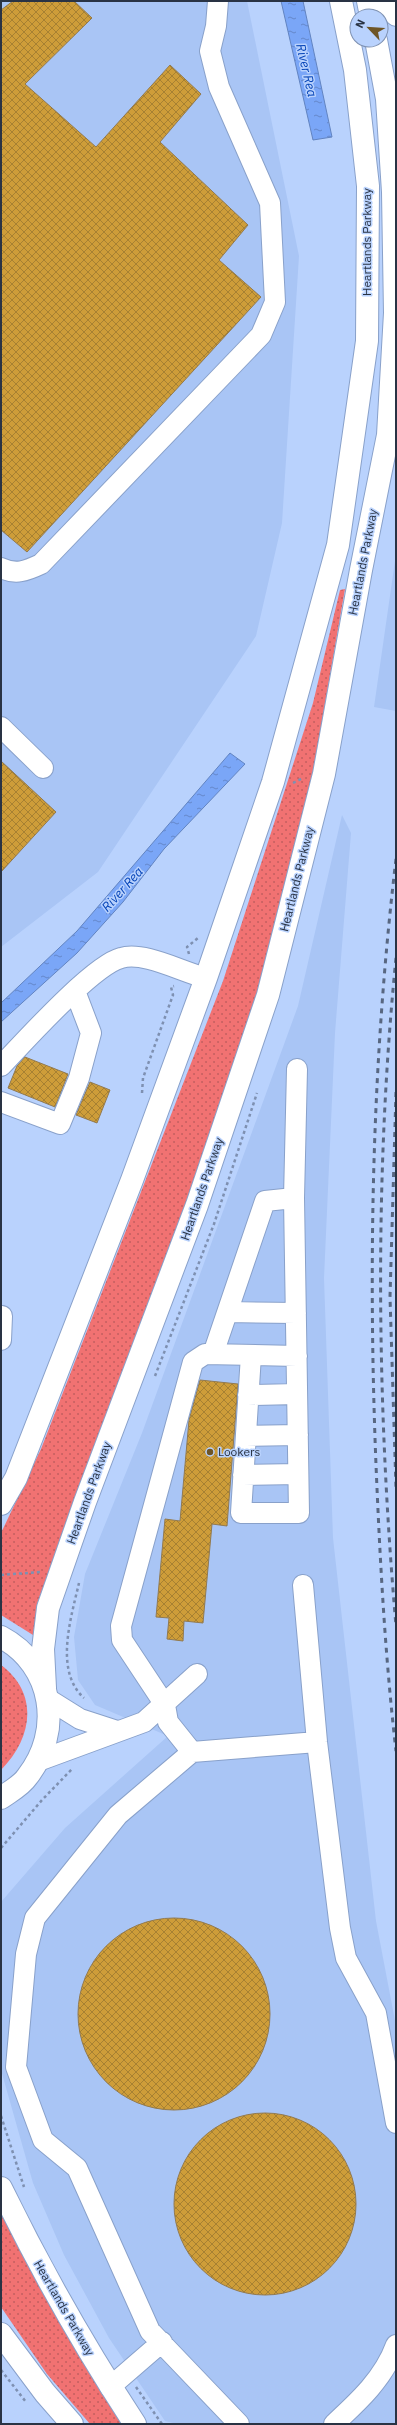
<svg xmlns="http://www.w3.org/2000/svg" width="397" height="2425" viewBox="0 0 397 2425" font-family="'IBM Plex Sans',sans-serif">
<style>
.built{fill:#a9c5f5}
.green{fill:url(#green-dots)}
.water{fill:url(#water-ripples);stroke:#6284c1}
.building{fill:url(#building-cross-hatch);stroke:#927a50}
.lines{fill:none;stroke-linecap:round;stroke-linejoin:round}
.minor-casing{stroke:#89a1ca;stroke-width:22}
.major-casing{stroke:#89a1ca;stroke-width:24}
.path{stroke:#7e90b1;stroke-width:2.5;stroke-dasharray:3 3;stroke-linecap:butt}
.minor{stroke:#fff;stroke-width:20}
.major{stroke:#fff;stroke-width:22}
.rail{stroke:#586781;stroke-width:3;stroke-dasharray:5 5;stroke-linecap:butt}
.poi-dot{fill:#6e5526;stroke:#b9d2fd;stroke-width:1.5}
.labels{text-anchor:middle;stroke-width:3;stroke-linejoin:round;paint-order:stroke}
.street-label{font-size:12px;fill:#293344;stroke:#b9d2fd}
.poi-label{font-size:12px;fill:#293344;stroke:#b9d2fd;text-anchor:start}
.water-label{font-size:13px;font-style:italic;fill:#0645b8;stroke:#b9d2fd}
</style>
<defs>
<pattern id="green-dots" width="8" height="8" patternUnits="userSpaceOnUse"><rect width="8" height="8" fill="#f17272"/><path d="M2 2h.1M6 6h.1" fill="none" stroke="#c35e5f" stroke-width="1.8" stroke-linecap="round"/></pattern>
<pattern id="water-ripples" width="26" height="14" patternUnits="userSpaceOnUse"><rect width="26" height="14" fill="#7aa6f7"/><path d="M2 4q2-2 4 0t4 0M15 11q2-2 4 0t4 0" fill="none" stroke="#6488ca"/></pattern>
<pattern id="building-cross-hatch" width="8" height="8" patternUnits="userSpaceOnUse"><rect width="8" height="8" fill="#ce9d39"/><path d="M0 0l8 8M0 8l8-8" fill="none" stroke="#a78132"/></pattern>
</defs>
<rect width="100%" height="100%" fill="#b9d2fd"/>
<path class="built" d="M1,1H247L299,256L282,523L256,636L98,872L1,947Z
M396,554V711L374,707Z
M342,815L351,833L335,1033L324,1278L333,1538L376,1921L396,2026V2424H177L165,2421L109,2338L64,2255L33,2183L1,2070V1902L65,1828L168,1736L95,1705L78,1680L74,1637L85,1574L142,1433L298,1006Z"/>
<path class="green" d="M345,589L308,801L258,997L191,1201L97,1451L51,1566L38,1601L33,1635L1,1615V1533L41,1449L223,981L313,703L340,590Z
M1,1665C40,1694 32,1739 1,1770Z
M1,2210L127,2424H90L47,2374L1,2307Z"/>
<path class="water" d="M281,1H303L332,137L313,140Z
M230,753L245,764L164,849L123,902L77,953L1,1022V1003L77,931Z"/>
<path class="building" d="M13,1H74L92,18L25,84L96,147L170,65L201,94L160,142L248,225L219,260L261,297L27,552L1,530V10Z
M1,761L56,812L1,872Z
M25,1057L68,1074L55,1107L8,1088L17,1066Z
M90,1082L110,1090L97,1123L76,1115Z
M200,1380L238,1384L227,1526L212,1524L203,1623L184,1621L183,1641L167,1639L169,1618L156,1617L165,1519L180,1521L189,1420Z
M78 2014a96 96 0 1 1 192 0a96 96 0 1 1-192 0Z
M174 2204a91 91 0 1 1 182 0a91 91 0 1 1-182 0Z"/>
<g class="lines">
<g class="minor-casing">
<path id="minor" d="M380,1L396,16
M1,568C16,575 26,571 41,564L261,335L275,302L270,203L219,87L210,51L216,26L218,1
M1,727L43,768
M1,1066C24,1042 93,965 121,958C144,951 182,972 206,978
M1,1102L60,1124L79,1078L91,1033L75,991
M228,1312L296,1313
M1,1340L2,1316
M213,1354L265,1201L294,1198
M251,1355L241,1513H299L294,1198L297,1069
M297,1356L205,1354L193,1362L121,1626L122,1640L165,1705L168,1722L192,1752L317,1742
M248,1395L297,1394
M246,1436L298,1435
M243,1475L298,1474
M303,1585L317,1742L340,1928L346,1958L376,2013L396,2123
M48,1699L80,1719L117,1731
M192,1752L118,1815L35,1918L26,1954L16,2067L43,2140L77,2168L150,2331L239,2424
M38,1761L144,1722L197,1674
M110,2387L162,2342
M334,2424C359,2401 384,2378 396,2345"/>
</g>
<g class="major-casing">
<path id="major" d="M368,1L371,16
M1,1504L16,1478L132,1180L206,978L273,782L338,545L367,341L368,186L355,70L341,1
M1,1637C54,1665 63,1732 27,1777C21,1786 9,1792 1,1798
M45,1688L43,1649L48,1608L85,1502L197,1205L268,995L324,774L361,570L388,435L395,313L393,192L387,99L376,40
M1,2188C41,2270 85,2348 135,2424
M1,2334L45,2393L72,2424"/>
</g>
<path class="path" d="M293,783L303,778
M189,954L187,947L198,938
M142,1093L143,1078L173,995L171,987L174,986
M155,1376L214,1224L257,1093
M1,1575L40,1572
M79,1583C71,1618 54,1671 84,1698
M1,1848L42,1800L73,1768
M1,2116L24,2187
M1,2370L26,2402
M136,2387L162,2424"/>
<use href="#minor" class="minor"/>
<use href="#major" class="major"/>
<path class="rail" d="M396,859C372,1060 368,1263 376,1465C380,1560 385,1656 396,1751
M396,958C374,1177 377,1408 396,1626
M396,1092L390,1297L396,1488"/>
</g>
<circle class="poi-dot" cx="210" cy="1452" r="4"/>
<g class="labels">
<g class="street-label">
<text transform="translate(367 242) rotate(-90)" y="4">Heartlands Parkway</text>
<text transform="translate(363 562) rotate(-79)" y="4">Heartlands Parkway</text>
<text transform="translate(297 879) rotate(-76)" y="4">Heartlands Parkway</text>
<text transform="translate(202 1189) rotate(-71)" y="4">Heartlands Parkway</text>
<text transform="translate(89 1493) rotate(-70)" y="4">Heartlands Parkway</text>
<text transform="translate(64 2308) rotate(60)" y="4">Heartlands Parkway</text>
</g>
<g class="poi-label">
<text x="218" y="1456">Lookers</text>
</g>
<g class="water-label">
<text transform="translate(307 70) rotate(77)" y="5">River Rea</text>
<text transform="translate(122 889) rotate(-48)" y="5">River Rea</text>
</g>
</g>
<rect width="397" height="2425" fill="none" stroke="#293344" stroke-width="4"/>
<g transform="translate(369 28) rotate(295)"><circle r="19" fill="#b9d2fd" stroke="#7f92b3"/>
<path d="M0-3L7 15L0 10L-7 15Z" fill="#6e5526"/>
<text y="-6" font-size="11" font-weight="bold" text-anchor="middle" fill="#293344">N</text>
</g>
</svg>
